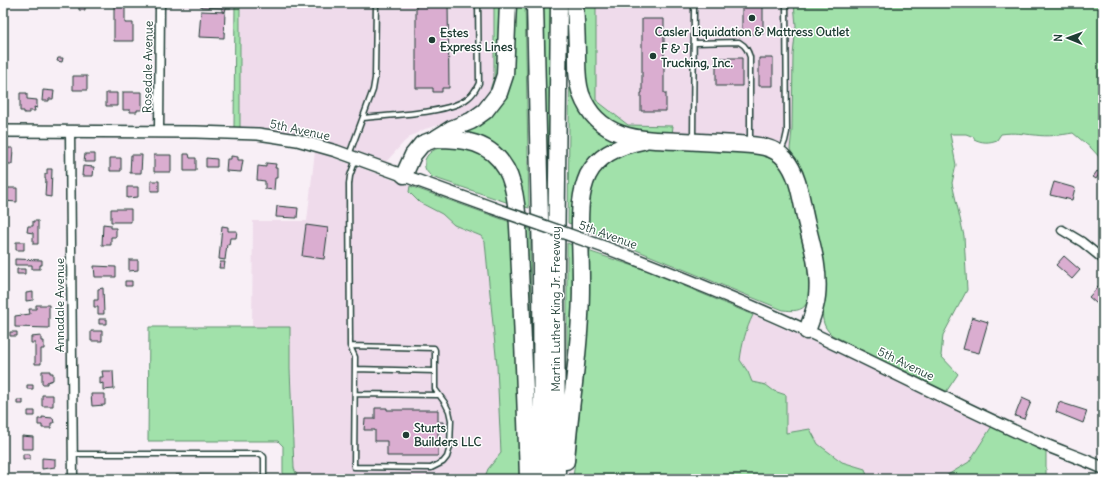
<svg xmlns="http://www.w3.org/2000/svg" width="1106" height="482" viewBox="0 0 1106 482" font-family="Delius,sans-serif">
<style>
.built{fill:#efdbeb}
.green{fill:#a1e1aa;stroke:#608f6f}
.building{fill:#daadd0;stroke:#1f3d34}
.lines{fill:none;stroke-linecap:round;stroke-linejoin:round}
.service-casing{stroke:#1f3d34;stroke-width:7}
.minor-casing{stroke:#1f3d34;stroke-width:11}
.tertiary-casing{stroke:#1f3d34;stroke-width:14}
.motorway-casing{stroke:#1f3d34;stroke-width:19}
.service{stroke:#fff;stroke-width:4}
.minor{stroke:#fff;stroke-width:8}
.tertiary{stroke:#fff;stroke-width:11}
.motorway{stroke:#fff;stroke-width:16}
.tertiary-bridge-casing{stroke:#1f3d34;stroke-width:14;stroke-linecap:butt}
.tertiary-bridge{stroke:#fff;stroke-width:11}
.poi-dot{fill:#1f3d34;stroke:#fff;stroke-width:1.5}
.labels{text-anchor:middle;stroke-width:3;stroke-linejoin:round;paint-order:stroke}
.poi-label{font-size:12px;font-weight:bold;fill:#1f3d34;stroke:#fff;text-anchor:start}
.street-label{font-size:12px;fill:#1f3d34;stroke:#fff}
</style>
<rect width="100%" height="100%" fill="#f8eff6"/>
<filter id="ink" filterUnits="userSpaceOnUse"><feTurbulence type="fractalNoise" baseFrequency=".025" numOctaves="2"/><feDisplacementMap in="SourceGraphic" scale="8" xChannelSelector="R" yChannelSelector="G"/><feConvolveMatrix kernelMatrix="1 2 1 2 8 2 1 2 1" color-interpolation-filters="sRGB"/></filter>
<g filter="url(#ink)">
<path class="built" d="M241,3H494V77L489,93L479,107L468,116L425,129L411,136L404,142L386,162L345,147L293,133L269,130L240,128Z
M596,3H794L796,26L790,149L784,145L759,137L672,134L673,126L628,125L596,100Z
M315,151L410,186L409,192L419,202L442,214L454,225L481,236L485,242L497,366L501,453L488,469L484,479L297,478L294,468L290,369V327H252L253,221H307Z
M753,315L843,355L992,426L969,462L941,479H868L865,469L842,462L818,444L810,429L786,433V395L774,391L766,385L752,382L748,372L740,360L741,345L748,324Z"/>
<path class="green" d="M235,3H240V128H234Z
M494,3H504L499,83L479,107L489,93L494,77Z
M513,3H525L529,208L522,206L518,187L458,132L491,114Z
M543,3H552L549,204H547Z
M583,3H596V100L628,125L673,126L672,134C628,132 595,131 586,79Z
M794,3H1103V161L1091,148L1073,133C1061,135 1048,137 1035,135C1022,134 1015,132 1001,134L997,140C989,143 982,143 974,139V137L966,134H950L956,165L952,183L964,236L967,290L943,335L941,356L958,374L946,392L832,335C822,326 822,318 823,306L802,176L790,149L792,130L793,55L796,26Z
M570,22L572,75L615,139V142L606,148L575,225L568,223Z
M451,145L479,153L490,161L500,173L504,180L509,203L432,177C430,175 427,172 426,170C424,167 425,163 425,160C429,149 441,147 451,145Z
M640,147L756,153C767,156 777,161 784,171C794,185 816,288 807,303C802,312 792,311 783,310L587,230L588,198L596,176L613,157Z
M410,186L510,222L515,304L521,479H484L488,469L501,453L497,366L485,242L481,236L454,225L442,214L419,202L409,192Z
M522,226L530,229L532,373Z
M567,243L575,246V285L567,383Z
M588,251L646,270L753,315C746,329 742,344 740,360L748,372L752,382L766,385L774,391L786,395V433L810,429L818,444L842,462L865,469L868,479H573L586,346Z
M149,327H290V369L294,468L298,479H283V446L278,441H148Z
M992,426L1046,451V479H941L969,462Z"/>
<path class="building" d="M79,3H85V10H79Z
M114,3H129V5H125V23H133V41H114Z
M201,3H232L231,8H226L225,12H222V8L201,7Z
M416,3H448L449,88H442V92H433V88H416Z
M742,3H763V34H742Z
M201,11L225,12L224,38L199,37Z
M642,19H664V93H666V111H641V93H642Z
M58,58H63L62,62L57,61Z
M716,58H742V86H716Z
M759,58H773V86H759Z
M73,76H87V90H73Z
M43,90L54,91L53,99H49V101H42Z
M123,92H142V110H137V112H130V110H123Z
M20,93H27V99L37,100V108L34,107L35,111H29V113H24V111H20Z
M106,93H117V106H106Z
M3,148H13L12,164H3Z
M85,154H95V162H84Z
M184,154H189L190,158H196V171H184Z
M131,155H142L141,173H130Z
M154,155H171V172H154Z
M231,156L238,157V160H243L241,172L226,171L227,159H231Z
M110,158H121V171H110Z
M206,158L217,159V167H206Z
M266,163L276,164L275,168H277V178H275L274,190L265,189V181L257,180L258,166L266,167Z
M83,166L94,167L93,176H82Z
M47,169H52L51,197L45,196L46,179H45V174H47Z
M1097,171L1100,173L1096,179L1093,177Z
M151,181H159V191H151Z
M1054,182L1075,188L1072,200L1050,195Z
M127,187H138V197L127,198Z
M4,188H17V202L4,201Z
M277,206L298,208L297,218L276,217Z
M111,209H131V222H111Z
M33,221H38V244H33V233L27,232L28,226H33Z
M103,224L111,225V228H116V237H111V245H102Z
M306,225L328,228L324,259L302,256Z
M222,226L228,227V231H237L236,238H230L229,245L227,244L225,260L219,259Z
M16,242H24V250H16Z
M1064,256L1080,270L1072,279L1056,265Z
M15,259L42,260V265H40V269H32V265H15Z
M129,260H138V270L129,271Z
M220,262H225L224,268H219Z
M94,266L116,267V277H95Z
M17,269H25V274H17Z
M125,281H132V286H125Z
M1098,287L1103,292V309L1089,297Z
M103,288L104,314H98V307H94V300H98V289Z
M33,292V300L26,301V293Z
M36,305H49V328L15,327V316L30,314L29,309H36Z
M972,317L988,322L979,353L963,349Z
M99,319H107V324H99Z
M91,331H102V341H91Z
M10,332H17V336H10Z
M41,336V341H44V349H41V364H35V343H31V337Z
M42,371H50V373H53V380L47,382V384H42Z
M102,371H113L114,389L103,390V383L100,384V377H103Z
M27,385H33V389H27Z
M91,394H105V405L92,406Z
M42,395H53V406H42Z
M1022,398L1031,402L1024,419L1015,416Z
M17,400H23V404H17Z
M1059,402L1087,411L1083,423L1056,412Z
M375,408H387V410H438V422H443V428H438V456H387V441H375V430H364L365,419H375Z
M28,411H35V416H28Z
M42,417L53,418L54,423H51V428H42V425H38V419H42Z
M22,436L33,437V449H22Z
M23,454H30V459H23Z
M42,458L55,459V467L42,469Z
M176,475L252,476V479H176Z"/>
<g class="lines">
<g class="service-casing">
<path id="service" d="M694,43L739,42C746,46 748,51 750,57V142
M363,118C389,115 449,114 468,98C474,94 476,89 479,83L478,3
M693,139L694,7
M781,151L785,141L787,132L786,3
M349,155L373,90L375,78L376,3
M350,346L434,348L435,350V389L445,403L449,411L451,420L450,447L447,457L443,462L431,468L354,467L355,357L350,346L349,184L350,176L356,159
M355,369L435,371
M355,394L438,395
M73,454H261L264,457V479"/>
</g>
<g class="minor-casing">
<path id="minor" d="M70,131L73,479
M159,131L160,3
M1062,230L1082,242L1103,259"/>
</g>
<g class="tertiary-casing">
<path id="tertiary" d="M3,131L196,132L258,134L278,137L297,140L336,151L493,208
M604,247C672,273 740,300 807,331C886,368 962,408 1041,443C1062,452 1083,459 1103,468"/>
</g>
<g class="motorway-casing">
<path id="motorway" d="M535,3L541,263L542,479
M575,3C576,21 577,39 577,58C577,70 577,82 581,94C598,140 641,140 682,141C701,142 719,143 737,144C753,145 773,145 785,159C799,175 801,200 806,221C812,245 820,271 817,296C816,308 811,320 807,331
M435,139C464,139 490,141 506,169C520,193 518,242 520,270C523,340 526,409 528,479
M404,175L413,155L422,144L435,139L451,129L471,121L485,111L499,93L505,75L508,3
M566,461C569,413 578,365 580,316C582,290 581,264 580,237C580,216 579,195 588,175C599,154 621,145 643,141
M557,479L556,268L559,3"/>
</g>
<use href="#service" class="service"/>
<use href="#minor" class="minor"/>
<use href="#tertiary" class="tertiary"/>
<use href="#motorway" class="motorway"/>
<g class="tertiary-bridge-casing">
<path id="tertiary-bridge" d="M493,208L604,247"/>
</g>
<use href="#tertiary-bridge" class="tertiary-bridge"/>
</g>
</g>
<g class="poi-dot">
<circle cx="752" cy="18" r="4"/>
<circle cx="432" cy="40" r="4"/>
<circle cx="653" cy="56" r="4"/>
<circle cx="406" cy="435" r="4"/>
</g>
<g class="labels">
<g class="poi-label">
<text x="752" y="36" text-anchor="middle">Casler Liquidation &amp; Mattress Outlet</text>
<text x="440" y="37">Estes<tspan x="440" dy="14">Express Lines</tspan></text>
<text x="661" y="53">F &amp; J<tspan x="661" dy="14">Trucking, Inc.</tspan></text>
<text x="414" y="432">Sturts<tspan x="414" dy="14">Builders LLC</tspan></text>
</g>
<g class="street-label">
<text transform="translate(148 67) rotate(-89)" y="4">Rosedale Avenue</text>
<text transform="translate(300 130) rotate(12)" y="4">5th Avenue</text>
<text transform="translate(608 235) rotate(20)" y="4">5th Avenue</text>
<text transform="translate(60 305) rotate(-90)" y="4">Annadale Avenue</text>
<text transform="translate(556 309) rotate(-90)" y="4">Martin Luther King Jr. Freeway</text>
<text transform="translate(906 364) rotate(26)" y="4">5th Avenue</text>
</g>
</g>
<rect width="1106" height="482" fill="none" stroke="#fff" stroke-width="16"/>
<rect x="8" y="8" width="1090" height="466" fill="none" stroke="#1f3d34" stroke-width="1.5" filter="url(#ink)"/>
<g transform="translate(1068 38) rotate(271)" stroke="#ffffff" stroke-width="3" paint-order="stroke">
<path d="M0-3L7 15L0 10L-7 15Z" fill="#1f3d34"/>
<text y="-6" font-size="11" font-weight="bold" text-anchor="middle" fill="#1f3d34">N</text>
</g>
</svg>
